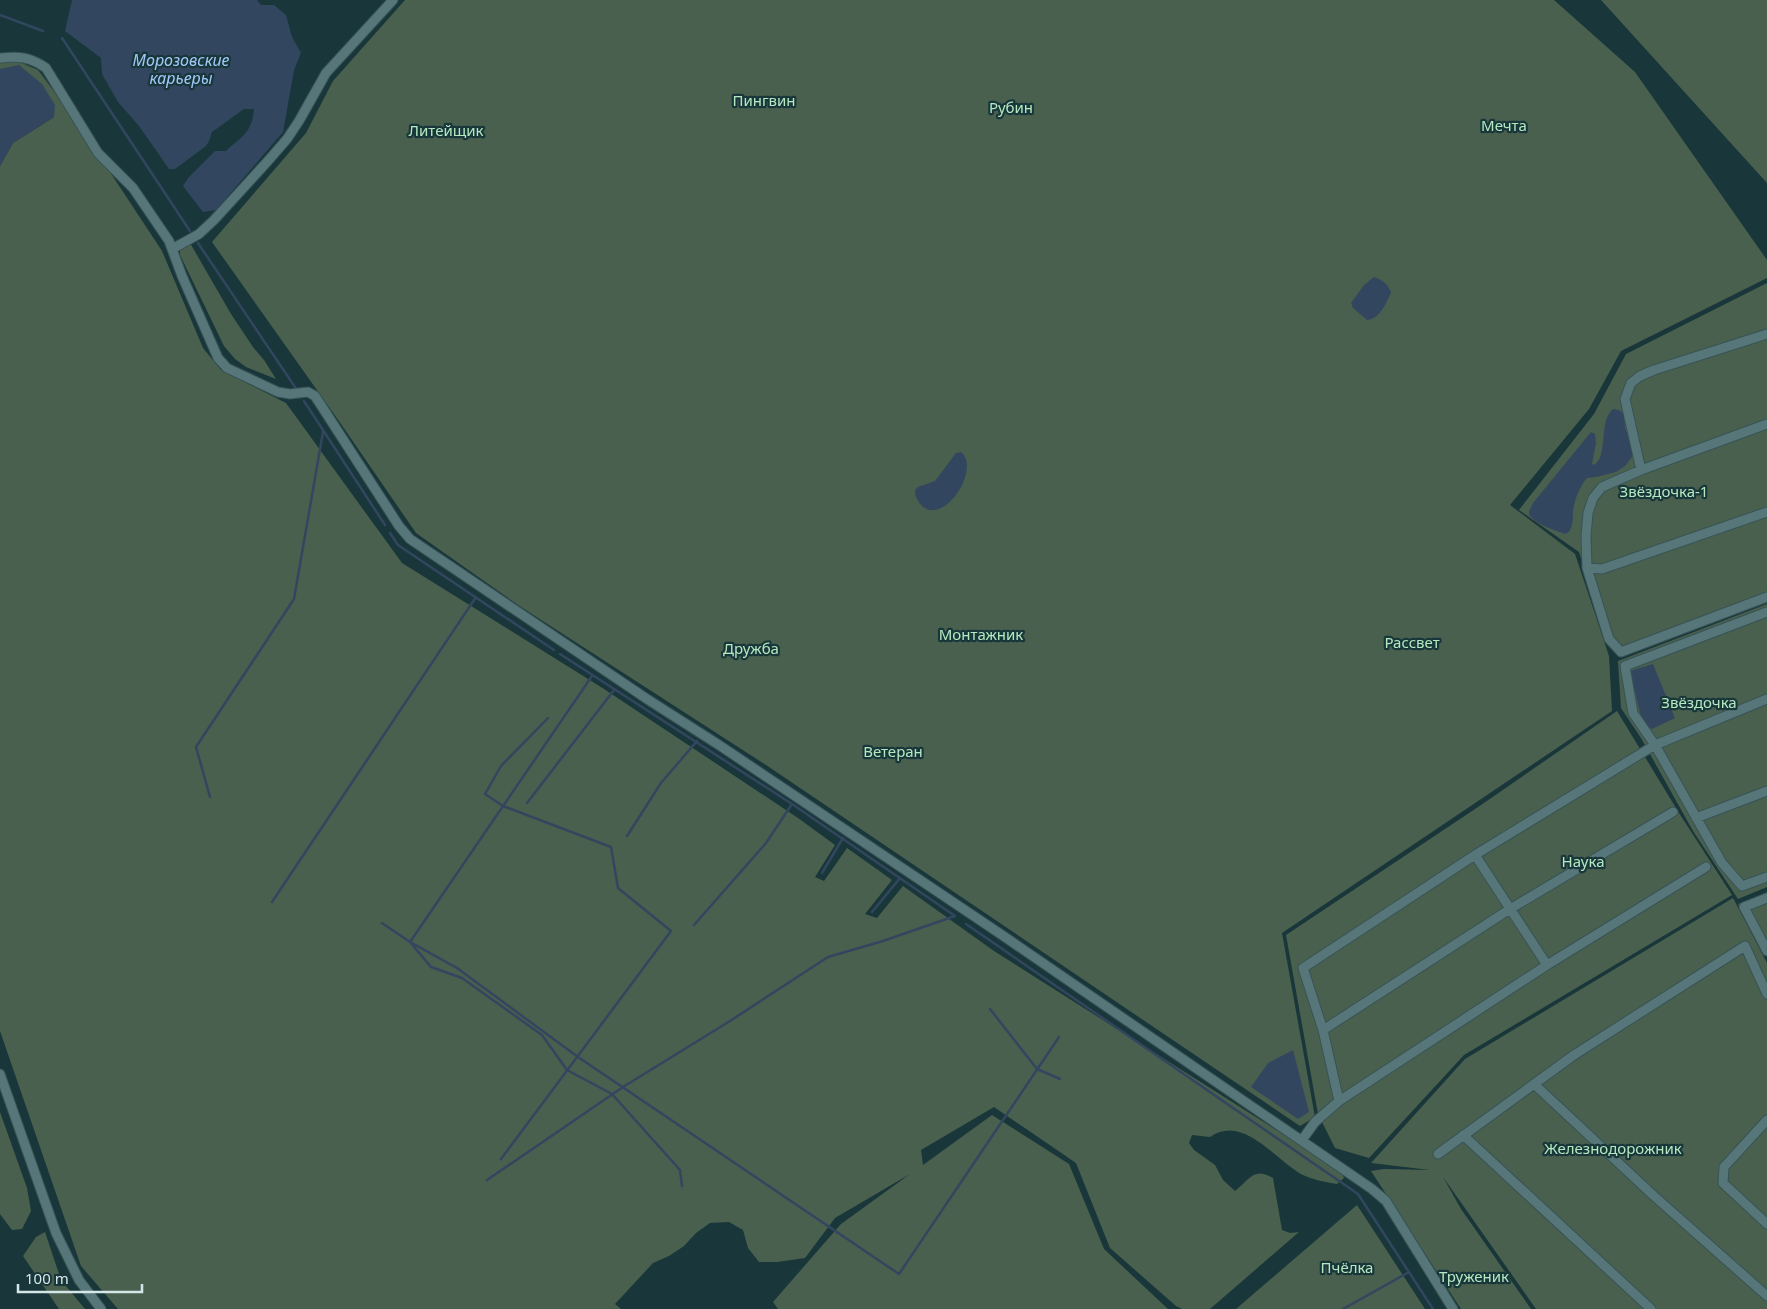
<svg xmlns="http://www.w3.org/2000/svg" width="1767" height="1309" viewBox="0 0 1767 1309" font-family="'Noto Sans',sans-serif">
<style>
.green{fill:#4a604e}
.water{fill:#32475f}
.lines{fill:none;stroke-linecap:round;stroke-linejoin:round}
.stream{stroke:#32475f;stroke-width:2.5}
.minor-casing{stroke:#375355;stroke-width:11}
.minor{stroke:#567679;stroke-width:9}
.labels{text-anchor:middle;stroke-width:4.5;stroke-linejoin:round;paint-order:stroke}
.park-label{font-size:15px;fill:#b4e9c0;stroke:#19373a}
.water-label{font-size:16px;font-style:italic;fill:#a1c9f8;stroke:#19373a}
</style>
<rect width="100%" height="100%" fill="#19373a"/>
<path class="green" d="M405,0H1554L1635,72L1767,260V278L1621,351L1589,409L1510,505L1575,554L1609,656L1612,711L1282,933L1315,1117L1300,1126L766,765L518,605L416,533L341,424L212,242L306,133L333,81Z
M1601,0H1767V183Z
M15,60L38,70L75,119L162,251L203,348L221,370L286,403L402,563L604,689L798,818L835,845L815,877L824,881L847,848L892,880L865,914L877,918L903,886L994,951L1341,1171L1344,1178L1337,1184C1325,1182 1314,1180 1303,1175C1276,1161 1243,1113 1210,1137L1192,1135L1189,1143L1194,1150L1215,1165L1223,1180L1235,1191C1249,1180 1254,1166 1273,1178L1282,1230L1290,1233L1299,1232L1210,1309H1182L1176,1306L1110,1248L1076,1163L994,1107L921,1150L923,1165L992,1115L1069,1164L1104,1249L1168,1309H778L773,1302L841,1224L910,1174L835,1218L805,1258L777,1262H759L748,1248L743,1230L729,1222L710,1223L696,1233L684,1246L669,1256L653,1263L615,1304L621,1309H118L81,1266L0,1031V166L13,143L54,117L19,66L0,69V62Z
M190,243L231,314L253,347L264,360L276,379L246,367L235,359L224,346L180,255V250Z
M1767,283V597L1617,654L1608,643L1579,552L1519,510L1594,414L1626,354Z
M1767,604V887L1738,899L1693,831L1641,738L1621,708L1618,661Z
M1617,711L1679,813L1732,895L1464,1055L1369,1158L1335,1148L1318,1114L1286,935L1481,805Z
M1767,892V956L1738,904Z
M1733,898L1767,963V1309H1536L1443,1177L1461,1209L1531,1309H1461L1371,1171L1384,1169L1430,1170L1371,1163L1465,1059Z
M0,1112L27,1188L31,1211L22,1229L12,1230L0,1214Z
M1357,1205L1425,1309H1236Z
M45,1232L61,1280L85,1309H59L23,1256L36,1237Z"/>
<path class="water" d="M72,0H257L261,5H274L286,15L292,37L301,53L294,70L283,132L216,210L203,212L183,186L189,177L215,151H226C242,136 252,133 254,109H244L212,132L209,141L206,146L175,169H169L139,126L118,102L102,74L101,58L65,31Z
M19,65L42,84L55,105L54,117L13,143L0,166V69Z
M1374,277C1382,280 1389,284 1391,293C1386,303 1380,319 1367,320L1353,308L1351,303L1364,285Z
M1613,409L1619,410L1624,414L1625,428L1633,448L1632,457L1625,466L1616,472L1596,477L1587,478C1580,486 1574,500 1573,512C1573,520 1573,525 1569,532L1565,534C1552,529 1539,526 1529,515V511L1533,503L1591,432L1595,434L1596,443L1592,464L1594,465C1609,455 1598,421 1613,409Z
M961,452C981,468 946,524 923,507C918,502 915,497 915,490L918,487L935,481L956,453Z
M1653,664L1675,718L1652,729L1643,725L1630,671Z
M1293,1050L1309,1112L1298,1119L1251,1087L1268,1063Z"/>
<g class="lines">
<path class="stream" d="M0,15L43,31
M62,38L190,231
M198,243L297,390
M304,401L385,525
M390,533L398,545L554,650
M560,654L792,804L955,916
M592,676L410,942L431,967L462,978L542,1035L567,1070L612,1094L680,1170L682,1186
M210,797L196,747L294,599L323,432
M527,803L614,690
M627,836L661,783L697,741
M822,873L843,838
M272,902L476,597
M872,912L900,878
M382,923L410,942L457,968L578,1057L899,1274L1059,1037
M966,924L1358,1194L1433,1309
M694,925L766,843L792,804
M990,1009L1037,1069L1060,1079
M501,1159L671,931L618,888L611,847L503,806L485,794L501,766L548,718
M487,1180L623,1087L730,1021L828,957L883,941L955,916
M1343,1309L1409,1272"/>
<g class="minor-casing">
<path id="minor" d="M0,58C20,56 30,57 46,68L98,153L133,188L169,241L182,276L218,358L227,368L278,392L290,394L308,392L315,396L399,526L410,539L647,699L719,745L1002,935L1372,1189L1386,1201L1453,1309
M172,249L199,234L214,220L267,162L287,139L299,121L326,73L393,0
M1767,424L1641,470L1602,487L1593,498L1588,513L1586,536L1587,568L1609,639L1621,652L1767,597
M1641,470L1625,399L1631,383L1640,376L1654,370L1767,334
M1587,568L1602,569L1767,512
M1767,612L1625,666L1633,713L1655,745L1722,863L1742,886L1767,877
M1696,818L1767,791
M1475,855L1547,965
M1767,898L1744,907L1767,951
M1323,1030L1510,909L1673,812
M0,1074L56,1233L79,1280L101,1309
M1534,1084L1654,1196L1767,1296
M1339,1101L1547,965L1706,867
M1767,1120L1724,1167L1723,1183L1767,1224
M1463,1135L1651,1309
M1302,1140L1315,1122L1339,1101L1323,1030L1303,968L1475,855L1655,745L1767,699
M1438,1154L1574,1055L1745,946L1767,994"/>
</g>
<use href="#minor" class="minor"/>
</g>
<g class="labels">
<g class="park-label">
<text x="764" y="106">Пингвин</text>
<text x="1011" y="113">Рубин</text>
<text x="1504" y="131">Мечта</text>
<text x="446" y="136">Литейщик</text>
<text x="1664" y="497">Звёздочка-1</text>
<text x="981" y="640">Монтажник</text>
<text x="1412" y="648">Рассвет</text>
<text x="751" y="654">Дружба</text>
<text x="1699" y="708">Звёздочка</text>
<text x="893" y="757">Ветеран</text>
<text x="1583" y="867">Наука</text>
<text x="1613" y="1154">Железнодорожник</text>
<text x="1347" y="1273">Пчёлка</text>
<text x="1474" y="1282">Труженик</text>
</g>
<g class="water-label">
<text x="181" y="66">Морозовские<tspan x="181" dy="18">карьеры</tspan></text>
</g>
</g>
<path d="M18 1284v8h124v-8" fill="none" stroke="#d5e6e8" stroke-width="2.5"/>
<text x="25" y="1284" font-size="15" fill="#d5e6e8" stroke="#19373a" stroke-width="4" paint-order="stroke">100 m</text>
</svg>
